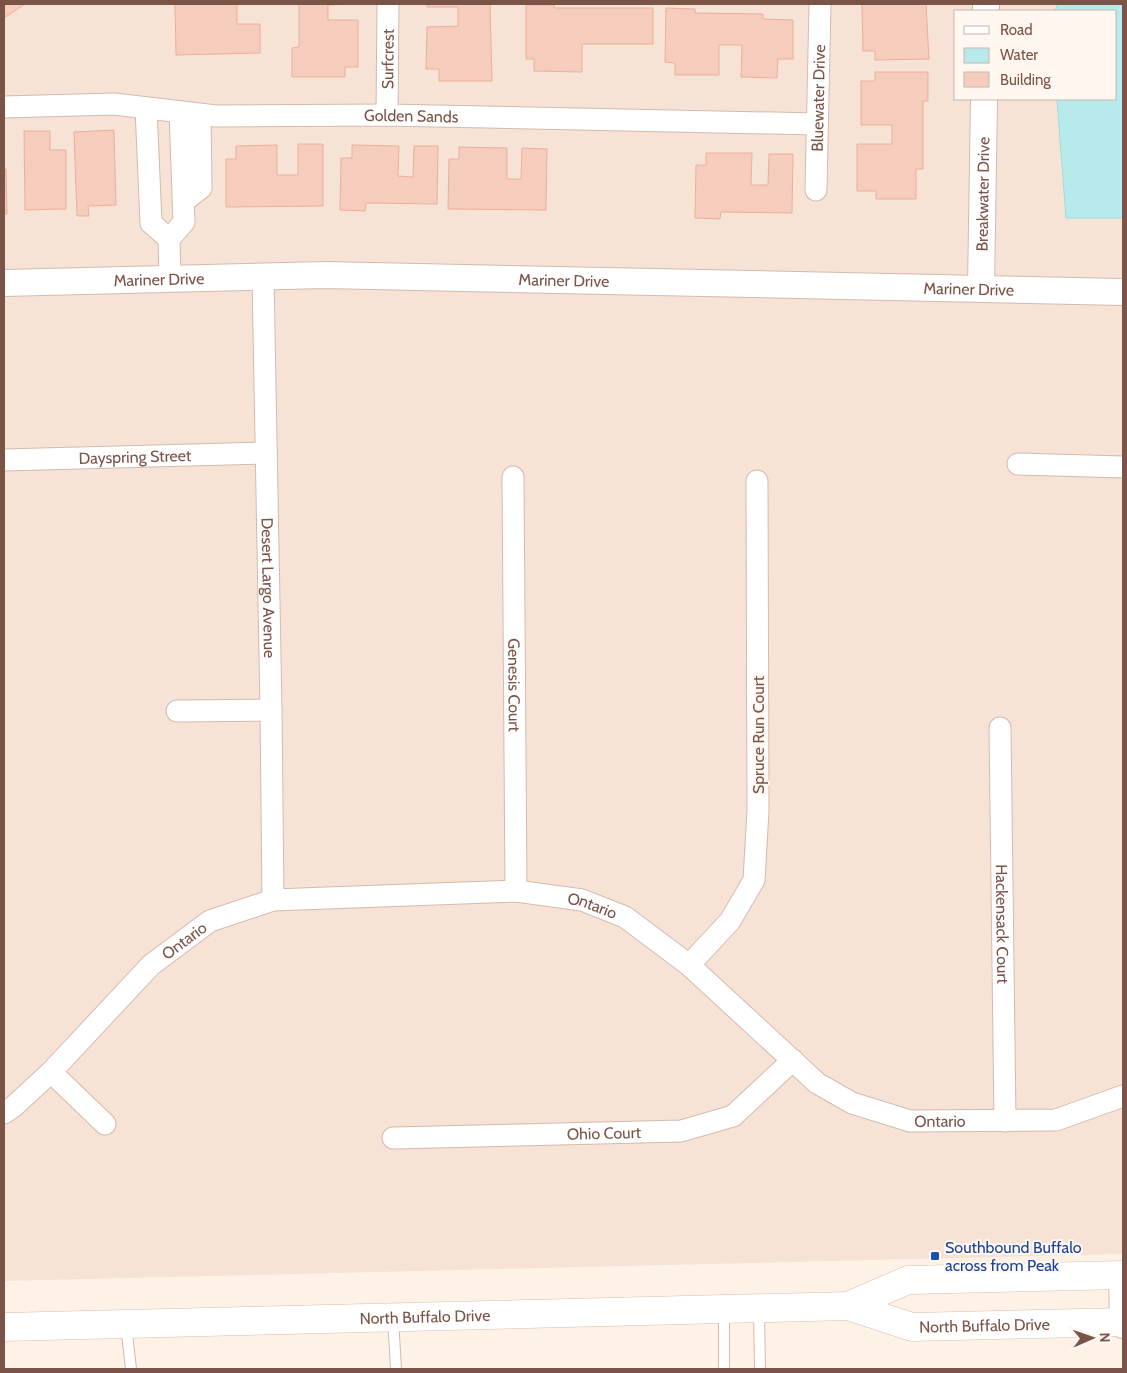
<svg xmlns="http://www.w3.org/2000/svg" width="1127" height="1373" viewBox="0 0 1127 1373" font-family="Cabin,sans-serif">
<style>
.residential{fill:#f7e3d5;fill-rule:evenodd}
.water{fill:#b9eaeb;stroke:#9edcdd}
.building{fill:#f6ccbc;stroke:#ebaf9b}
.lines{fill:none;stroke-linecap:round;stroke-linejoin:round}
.service-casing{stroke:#d4baae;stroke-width:12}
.minor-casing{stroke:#d4baae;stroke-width:23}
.tertiary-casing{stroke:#d4baae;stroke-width:28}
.secondary-casing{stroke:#dabbae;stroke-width:29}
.service{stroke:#fff;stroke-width:10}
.minor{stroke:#fff;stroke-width:21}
.tertiary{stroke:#fff;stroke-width:26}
.secondary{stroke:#fff;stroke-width:28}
.transit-dot{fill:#1a4fb4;stroke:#fff7f0;stroke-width:2}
.labels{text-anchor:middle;stroke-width:4;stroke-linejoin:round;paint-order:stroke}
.street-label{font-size:16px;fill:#7b5448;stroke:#fff7f0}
.transit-label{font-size:16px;fill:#164399;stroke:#fff7f0;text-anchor:start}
</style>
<rect width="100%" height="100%" fill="#fef2e7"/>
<path class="residential" d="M4,4H1123V1254L4,1281ZM956,11H1116V99H956Z"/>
<path class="water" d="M1058,4H1123V218H1066L1057,99H1116V11H1055Z"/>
<path class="building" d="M4,4H25L4,18Z
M175,4H237V24H260V53L176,55Z
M299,4H359L328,5V20H358V67H345V77H292V48L299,47Z
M427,4H490L492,81H439V69H426L427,27L458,26V7H427Z
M862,4H926L929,59L875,60V51H863Z
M526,5H554V8H653V44H582V72L534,71V59H526Z
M666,8L695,9V13L763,14V19L793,20V59H778L777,78L741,77L742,45H719V75H675V63L665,62Z
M875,72H928V101H923V169H916V199H876V191H857V144H892V125H861V81H875Z
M114,130L116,205L88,206L89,216H77L74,132Z
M24,131H50V150H66V209L25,210Z
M298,144H323V206L226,207V159H236V146L277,145V175H298Z
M352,145L399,146L398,176L413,177L414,146H438L437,204L366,203L365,211L340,210L341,158H352Z
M459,147L507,148V179H521L522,148L547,149L546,210L448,209L449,159H459Z
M706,153H752L751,185H768L769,154H793L792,213L721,212L720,219L695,218L696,165H706Z
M4,169H6L7,214H4Z"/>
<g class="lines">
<g class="service-casing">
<path id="service" d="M759,1310L760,1369
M393,1318L396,1369
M126,1325L131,1369
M724,1369V1310"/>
</g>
<g class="minor-casing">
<g id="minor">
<path id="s1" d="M4,107L114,104L216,116L387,115L817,124"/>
<path d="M146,108L151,223L169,239"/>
<path id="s2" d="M387,115L388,4"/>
<path id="s3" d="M816,190L820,4"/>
<path d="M184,201L201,188L200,115"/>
<path id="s4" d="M263,277L271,710L273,900"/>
<path d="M170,280L169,239L184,222L180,112"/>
<path id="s5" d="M4,460L266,453"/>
<path d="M1018,464L1123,467"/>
<path id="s6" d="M513,477L516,891"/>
<path d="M177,711L271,710"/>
<path id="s7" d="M1000,728L1005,1121"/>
<path d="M689,965L730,921L754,880L758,811L757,481"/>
<path d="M51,1072L105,1124"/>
<path id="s8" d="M4,1113L13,1107L51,1072L151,965L210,921L273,900L516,891L582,900L625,917L689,965L817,1083L852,1103L910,1121L1056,1120L1123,1096"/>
<path id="s9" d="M393,1138L681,1131L733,1116L793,1060"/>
</g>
</g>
<g class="tertiary-casing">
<g id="tertiary">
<path d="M986,11V4"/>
<path id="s10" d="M4,283L325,275L1123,292"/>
<path id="s11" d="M981,289L984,99"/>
<path d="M1122,1275L1123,1325"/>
</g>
</g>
<g class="secondary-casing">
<g id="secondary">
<path d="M848,1306L908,1280L1123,1275"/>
<path id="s12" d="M4,1327L848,1306L912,1327L1123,1322"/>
</g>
</g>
<use href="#service" class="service"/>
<use href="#minor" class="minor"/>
<use href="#tertiary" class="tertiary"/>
<use href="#secondary" class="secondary"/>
</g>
<rect class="transit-dot" x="930" y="1251" width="10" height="10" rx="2.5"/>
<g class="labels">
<g class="street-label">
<text dy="6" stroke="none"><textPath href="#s2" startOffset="56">Surfcrest</textPath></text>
<text dy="6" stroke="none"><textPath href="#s3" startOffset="92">Bluewater Drive</textPath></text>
<text dy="6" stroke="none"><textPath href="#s1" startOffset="408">Golden Sands</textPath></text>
<text dy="6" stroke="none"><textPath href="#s11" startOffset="95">Breakwater Drive</textPath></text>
<text dy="6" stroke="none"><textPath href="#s10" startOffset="155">Mariner Drive</textPath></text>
<text dy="6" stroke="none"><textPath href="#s10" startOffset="560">Mariner Drive</textPath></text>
<text dy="6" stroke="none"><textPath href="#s10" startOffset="965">Mariner Drive</textPath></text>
<text dy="6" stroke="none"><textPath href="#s5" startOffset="131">Dayspring Street</textPath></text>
<text dy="6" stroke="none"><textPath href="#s4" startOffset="311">Desert Largo Avenue</textPath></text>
<text dy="6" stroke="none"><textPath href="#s6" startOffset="208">Genesis Court</textPath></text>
<text transform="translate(758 735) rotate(-90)" y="6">Spruce Run Court</text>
<text dy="6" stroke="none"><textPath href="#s8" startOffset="670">Ontario</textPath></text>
<text dy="6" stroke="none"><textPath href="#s7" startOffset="196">Hackensack Court</textPath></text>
<text dy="6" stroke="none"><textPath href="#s8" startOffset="250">Ontario</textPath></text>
<text dy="6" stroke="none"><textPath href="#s8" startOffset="1090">Ontario</textPath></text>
<text dy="6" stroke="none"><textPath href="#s9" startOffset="211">Ohio Court</textPath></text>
<text dy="6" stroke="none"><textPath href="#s12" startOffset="421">North Buffalo Drive</textPath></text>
<text dy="6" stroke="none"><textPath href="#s12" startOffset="984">North Buffalo Drive</textPath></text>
</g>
<g class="transit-label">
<text x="945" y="1253">Southbound Buffalo<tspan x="945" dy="18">across from Peak</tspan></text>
</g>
</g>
<rect width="1127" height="1373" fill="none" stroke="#7b5448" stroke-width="10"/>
<rect x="954" y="10" width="162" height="90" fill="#fff7f0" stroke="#cab6ad"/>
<rect x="964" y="26" width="25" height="8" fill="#ffffff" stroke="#cab6ad"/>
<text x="1000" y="35" font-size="15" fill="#7b5448">Road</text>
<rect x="964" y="48" width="25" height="15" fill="#b9eaeb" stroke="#cab6ad"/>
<text x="1000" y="60" font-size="15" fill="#7b5448">Water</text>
<rect x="964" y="72" width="25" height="15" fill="#f6ccbc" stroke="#cab6ad"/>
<text x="1000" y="85" font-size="15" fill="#7b5448">Building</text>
<g transform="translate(1092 1338) rotate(88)" stroke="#fff7f0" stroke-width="4" paint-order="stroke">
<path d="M0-4L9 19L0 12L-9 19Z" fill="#7b5448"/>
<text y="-8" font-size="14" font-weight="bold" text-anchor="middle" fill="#7b5448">N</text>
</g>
</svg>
